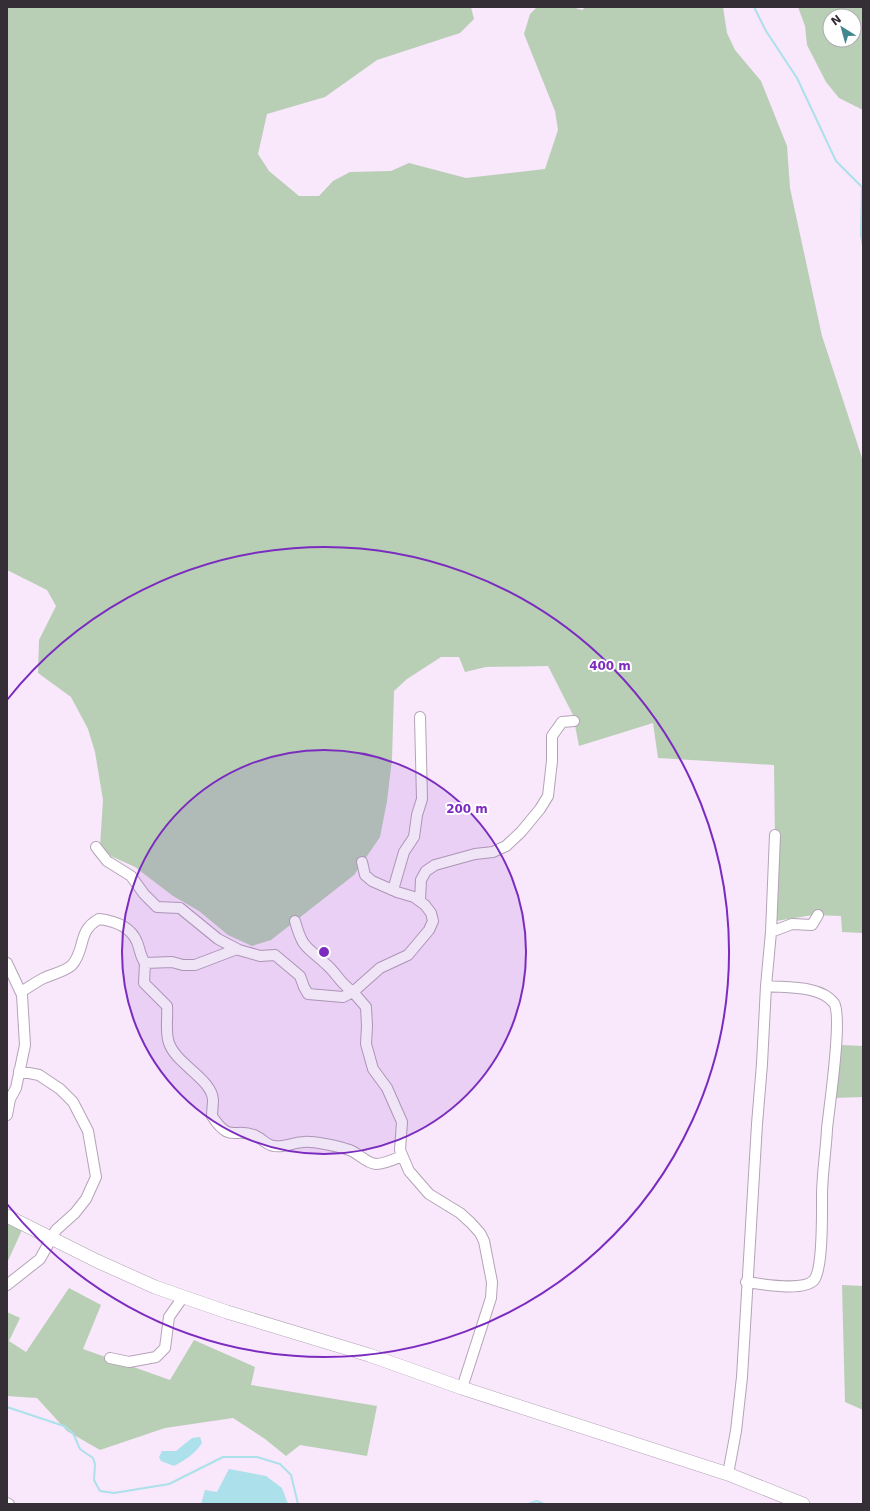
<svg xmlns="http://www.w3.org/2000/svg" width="870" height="1511" viewBox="0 0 870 1511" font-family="'DejaVu Sans',sans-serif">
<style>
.green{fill:#b8cfb5;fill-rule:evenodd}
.water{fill:#ace0ea}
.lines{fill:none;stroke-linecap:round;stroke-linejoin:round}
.stream{stroke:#ace0ea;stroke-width:2}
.minor-casing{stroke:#b4a3b7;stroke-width:12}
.major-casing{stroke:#b4a3b7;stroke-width:14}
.minor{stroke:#fff;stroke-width:10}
.major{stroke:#fff;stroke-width:13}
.ring{fill:none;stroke:#7b2cbf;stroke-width:2}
.centre{fill:#7b2cbf;stroke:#fff;stroke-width:2}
.ring-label{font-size:12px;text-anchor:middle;font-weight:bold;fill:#7b2cbf;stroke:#fff;stroke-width:4;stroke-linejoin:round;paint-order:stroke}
</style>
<rect width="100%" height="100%" fill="#f9e7fc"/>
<path class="green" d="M7,7H471L474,19L460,33L377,60L325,97L267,114L258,154L269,171L299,196H319L333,181L350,172L391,171L409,163L466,178L545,169L558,130L555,111L524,34L530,14L537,7H572L582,10L586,7H723L727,33L735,50L761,81L787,146L790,188L822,336L863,461V933L842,932L841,916L813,915L776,921L774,765L658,758L653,723L579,746L573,715L548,666L486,667L465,672L459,657H441L407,679L394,691L392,759L387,801L380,837L354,875L271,940L252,946L228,935L199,911L173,896L135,867L111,856L100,846L103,800L95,752L88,729L71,697L38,673L39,640L56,606L47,590L7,570Z
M798,7H863V110L839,98L826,82L807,45L805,26ZM830,16H854V40H830Z
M841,1045L863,1046V1097L832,1098Z
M7,1210L27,1219L7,1263Z
M842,1285L863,1286V1410L845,1402Z
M69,1288L101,1305L83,1349L170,1380L194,1340L255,1367L251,1385L377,1406L367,1456L300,1445L286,1456L265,1439L233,1418L165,1428L100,1450L67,1431L37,1398L7,1396V1312L20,1318L9,1341L26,1352Z"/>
<path class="water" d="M200,1437L202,1443C195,1454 185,1460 174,1466L161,1461L159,1457L162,1451H176L192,1438Z
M229,1469L266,1476L282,1488L288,1504H201L205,1490L217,1492Z"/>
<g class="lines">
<path class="stream" d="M754,7L766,31L797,78L836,161L862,187L861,235L863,245
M7,1407L64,1426L73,1433L80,1449L93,1458L95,1464L94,1480L100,1491L114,1493L169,1484L223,1457H257L280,1464L291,1475L298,1504
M528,1504L537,1501L544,1504"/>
<g class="minor-casing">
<path id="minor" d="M96,847L107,861L131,876L144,894L157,907L180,908L218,939L239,950L260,956L275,955L300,976L304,987L308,994L343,997L353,992L366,1007L367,1026L366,1044L373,1069L387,1088L402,1122L400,1150L409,1171L429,1194L460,1213L471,1223L480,1233L484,1241L492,1282L491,1298L462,1388
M393,890L404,852L414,837L417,815L422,799L420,717
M420,901L421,880L426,871L435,865L475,854L493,852L506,846L521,832L540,809L548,796L552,761V736L562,722L574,721
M295,921C303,950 307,946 327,965C337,974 340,983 353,992L380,968L408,955L429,930L433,921L431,913L425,905L414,897L397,892L372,881L365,875L362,862
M771,932L792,924L812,925L818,915
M7,963L22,995L25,1045L16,1088L10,1099L7,1115
M145,963L144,983L167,1006C168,1018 165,1033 169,1043C176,1064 212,1079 213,1100C213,1105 212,1111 212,1116C231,1145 235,1126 256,1136C263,1139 266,1145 274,1146C283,1148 295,1142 304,1142C312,1141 338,1146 346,1149C358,1151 364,1163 376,1164C384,1164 395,1159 402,1156
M21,992C29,987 36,982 44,978C53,974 66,971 72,965C86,949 77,931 99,919C115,921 131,927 137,942C140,949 140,956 145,963L172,962L183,965H195L237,949
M746,1282C762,1284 803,1292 814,1280C823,1269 822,1212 822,1196C822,1174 826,1151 827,1129C829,1108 843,1017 834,1003C820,985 787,988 766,986
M7,1285L40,1259L56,1230L75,1213L86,1199L96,1177L88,1131L73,1102L60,1089L39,1075L19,1071
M110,1358L129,1362L156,1357L165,1348L169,1317L183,1297
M728,1474L736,1431L742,1377L757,1124L762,1064L766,986L771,932L775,835
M7,1503L9,1504"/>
</g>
<g class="major-casing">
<path id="major" d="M7,1216L97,1261L155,1287L227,1312L369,1355L462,1388L728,1474L803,1504"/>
</g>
<use href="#minor" class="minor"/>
<use href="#major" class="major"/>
</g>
<circle cx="324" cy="952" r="202" fill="#7b2cbf" fill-opacity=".12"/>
<g class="ring">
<circle cx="324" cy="952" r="202"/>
<path d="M7 700A405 405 0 1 1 7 1204"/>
</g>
<circle cx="324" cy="952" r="6" class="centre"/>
<g class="ring-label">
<text x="610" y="670">400 m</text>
<text x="467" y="813">200 m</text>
</g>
<rect width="870" height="1511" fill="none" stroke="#352e36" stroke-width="16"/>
<g transform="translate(842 28) rotate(323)"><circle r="19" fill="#ffffff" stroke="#aeabaf"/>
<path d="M0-3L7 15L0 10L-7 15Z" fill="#41898e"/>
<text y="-6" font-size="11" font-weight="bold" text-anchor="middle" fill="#352e36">N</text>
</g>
</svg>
